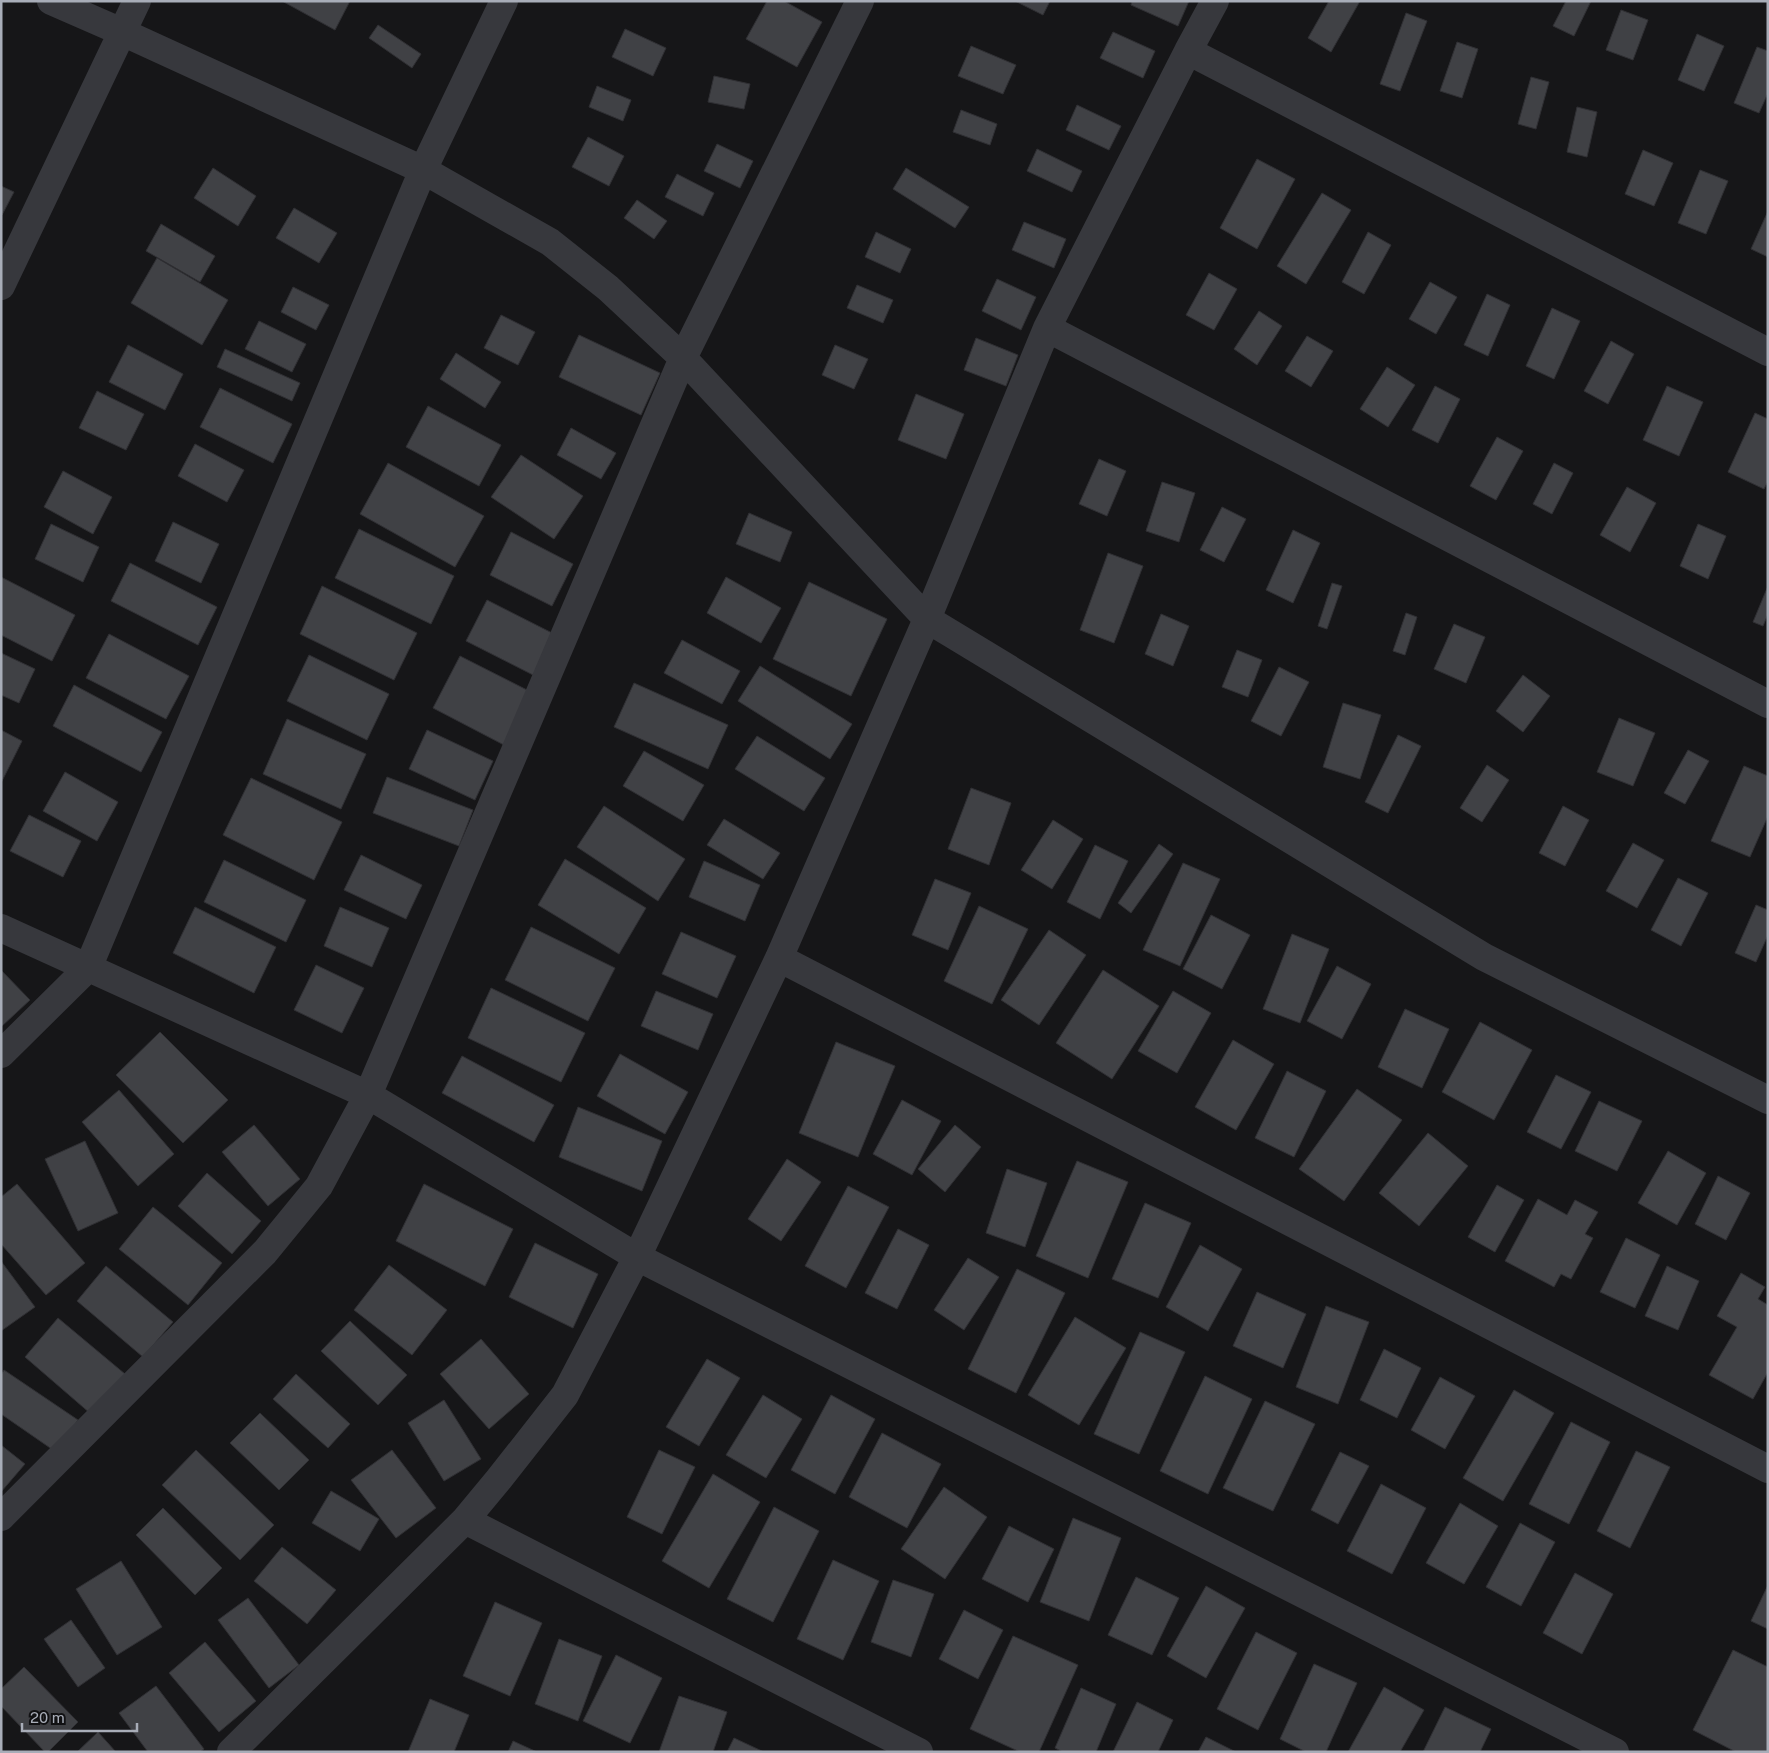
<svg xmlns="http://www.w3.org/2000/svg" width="1769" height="1753" viewBox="0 0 1769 1753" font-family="'Public Sans',sans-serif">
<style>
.building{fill:#404145;stroke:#303034}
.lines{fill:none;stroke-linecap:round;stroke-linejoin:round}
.minor{stroke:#37383d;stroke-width:28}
</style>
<rect width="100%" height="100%" fill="#161618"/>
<path class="building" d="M282,1H350L335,30Z
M767,1H784L822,22L797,67L746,39Z
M1015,1H1050L1043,15Z
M1132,1H1189L1178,26L1131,5Z
M1329,1H1360L1331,52L1308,38Z
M1566,1H1591L1574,36L1553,26Z
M1621,10L1648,20L1633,60L1606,50Z
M1406,13L1427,21L1400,91L1380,84Z
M378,25L421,54L412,68L369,38Z
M625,29L666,48L653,76L612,57Z
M1113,32L1155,51L1143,78L1100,58Z
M1697,34L1724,46L1704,91L1678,80Z
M1457,42L1478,49L1462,98L1440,91Z
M971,46L1016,65L1003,94L958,76Z
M1757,47L1768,51V93L1759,113L1734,103Z
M714,76L750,84L744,109L708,102Z
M1531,77L1549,82L1536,129L1518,124Z
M597,86L631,100L623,121L589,107Z
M1077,105L1121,126L1109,150L1066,130Z
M1577,107L1597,112L1587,157L1567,152Z
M961,110L997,124L990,145L953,132Z
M588,137L624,156L609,186L572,167Z
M717,144L753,161L740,188L704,171Z
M1037,149L1082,171L1072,192L1027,171Z
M1643,150L1673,163L1654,206L1625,194Z
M1257,159L1295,179L1257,249L1220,228Z
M213,168L256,196L238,226L194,198Z
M906,168L969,207L955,228L893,189Z
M1700,170L1728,181L1706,234L1678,223Z
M677,174L714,193L703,216L665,197Z
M1,186L14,192L2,215H1Z
M1322,193L1351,210L1306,284L1277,266Z
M637,200L667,221L654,239L624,218Z
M294,208L337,233L319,263L276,238Z
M1768,211V257L1751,249Z
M1024,222L1066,239L1054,268L1012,250Z
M161,224L215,256L200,282L146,251Z
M876,232L911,249L900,273L865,257Z
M1368,232L1391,245L1364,294L1342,282Z
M157,258L228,300L202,345L131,303Z
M1209,273L1237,289L1214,330L1186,315Z
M997,279L1036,297L1021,330L982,311Z
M1430,282L1457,297L1436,334L1409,319Z
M857,285L893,300L883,323L847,308Z
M293,287L329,305L316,330L281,312Z
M1487,294L1510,305L1488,356L1464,345Z
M1552,308L1580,321L1554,379L1526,366Z
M1259,311L1282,326L1257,365L1234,349Z
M501,315L535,332L518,365L484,348Z
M259,321L306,344L292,372L245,349Z
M579,335L660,373L641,415L559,377Z
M1307,336L1333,351L1311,387L1285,371Z
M976,338L1018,355L1006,386L964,370Z
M1611,341L1634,354L1608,404L1584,391Z
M128,345L183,374L165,410L109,382Z
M835,345L868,359L854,389L822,375Z
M225,349L300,383L292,401L217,367Z
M456,353L501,382L485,408L440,379Z
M1387,367L1415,385L1388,427L1360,409Z
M1435,386L1460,399L1438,443L1412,430Z
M1667,386L1703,402L1679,456L1643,440Z
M220,388L292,424L273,463L200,427Z
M97,391L144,414L126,450L79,428Z
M916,394L964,414L946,459L898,440Z
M428,406L501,445L479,486L406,447Z
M1755,413L1768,419V481L1764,489L1728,472Z
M571,428L616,453L601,479L557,455Z
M1497,437L1523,451L1496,500L1470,486Z
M195,444L244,470L227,502L178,476Z
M521,455L583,496L554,539L491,497Z
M1099,459L1126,471L1107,516L1079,504Z
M388,463L484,516L455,567L360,514Z
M1554,463L1573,473L1552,514L1533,504Z
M63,471L112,497L93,534L44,507Z
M1162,482L1195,493L1179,542L1146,531Z
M1627,487L1656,503L1630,552L1600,535Z
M1222,507L1246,519L1224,562L1200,550Z
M749,513L792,532L780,562L736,544Z
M173,522L219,544L201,583L155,561Z
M51,524L99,547L83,582L35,559Z
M1698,524L1726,536L1708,579L1680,566Z
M359,529L454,576L431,624L335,578Z
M1293,530L1320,543L1293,603L1266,590Z
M511,532L573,564L552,606L490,575Z
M1108,553L1143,566L1114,643L1080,630Z
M130,563L217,607L198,645L111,601Z
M1,577L75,615L52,661L1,635Z
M726,577L781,608L761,643L707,613Z
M809,582L887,619L851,696L773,659Z
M1332,583L1342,586L1327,629L1318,626Z
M322,586L417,633L394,680L300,634Z
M1768,586V614L1763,626L1753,622Z
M487,600L558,636L537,677L466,641Z
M1406,613L1417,617L1405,655L1393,651Z
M1161,614L1189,626L1173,666L1145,654Z
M1454,624L1485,637L1466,683L1434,669Z
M109,634L189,676L166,719L86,678Z
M682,640L740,671L722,704L664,673Z
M1237,650L1262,660L1248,697L1222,687Z
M1,653L35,669L19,703L1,695Z
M309,655L389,694L367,740L287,701Z
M460,656L531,692L504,745L433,708Z
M760,666L852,724L830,759L738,701Z
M1279,667L1309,682L1281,736L1251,721Z
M1523,675L1550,696L1523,732L1496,711Z
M634,683L728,725L708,769L614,727Z
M74,685L162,732L141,772L53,726Z
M1343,703L1381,715L1360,779L1323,767Z
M1619,718L1655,733L1633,786L1597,772Z
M287,719L366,754L341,809L263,774Z
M1,730L22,741L1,783Z
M427,730L493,761L475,800L409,769Z
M1398,735L1421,746L1388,813L1365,802Z
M757,736L825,778L804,811L735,769Z
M1688,750L1709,761L1685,804L1664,793Z
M644,751L704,785L683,821L623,786Z
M1487,765L1509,780L1482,822L1460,808Z
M1744,766L1768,776V816L1750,857L1711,841Z
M65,772L118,802L97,841L43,811Z
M387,777L473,810L459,846L373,813Z
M251,778L342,822L314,880L223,835Z
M971,788L1011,803L989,865L948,849Z
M604,806L685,859L658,901L577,847Z
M1563,806L1589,820L1565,866L1539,853Z
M29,815L81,841L63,877L10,851Z
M724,819L780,853L763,879L707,845Z
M1053,820L1083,839L1052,889L1021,870Z
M1633,843L1664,860L1637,908L1606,891Z
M1159,844L1173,854L1131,913L1118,903Z
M1095,845L1128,861L1100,919L1067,902Z
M361,855L422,885L406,919L344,890Z
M565,859L646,908L619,954L538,905Z
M224,860L306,900L286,942L204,902Z
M704,861L760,885L745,921L689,897Z
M1183,863L1220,879L1180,966L1143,950Z
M1678,878L1708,893L1681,946L1651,930Z
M935,879L971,893L948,950L912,935Z
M1756,905L1768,910V935L1756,962L1735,953Z
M979,906L1028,929L992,1004L944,981Z
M195,907L276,947L254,993L173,953Z
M340,907L389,928L372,967L324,946Z
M1211,915L1250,935L1222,989L1183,969Z
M531,927L615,968L588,1021L505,980Z
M1049,930L1086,955L1039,1025L1001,1000Z
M681,932L736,956L717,998L662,974Z
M1292,934L1329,949L1300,1023L1263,1009Z
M316,965L364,988L342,1033L294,1010Z
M1337,966L1371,984L1342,1039L1307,1021Z
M1,970L30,1000L1,1027Z
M1103,970L1159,1006L1112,1079L1056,1043Z
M491,988L585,1033L561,1082L468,1038Z
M656,991L713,1014L698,1050L641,1026Z
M1173,991L1211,1013L1177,1073L1138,1051Z
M1405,1009L1449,1029L1422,1088L1378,1067Z
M1480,1022L1532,1050L1494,1120L1442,1092Z
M160,1032L228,1100L183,1143L116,1075Z
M1233,1040L1274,1064L1236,1130L1195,1107Z
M836,1042L895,1066L858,1157L799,1133Z
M620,1054L688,1092L665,1134L597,1096Z
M462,1056L554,1105L534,1142L442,1093Z
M1287,1071L1326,1091L1294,1157L1255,1138Z
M1556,1075L1591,1092L1561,1149L1527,1132Z
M1357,1089L1402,1120L1344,1201L1299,1169Z
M119,1090L174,1154L138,1186L82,1122Z
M902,1100L941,1121L912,1175L873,1154Z
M1599,1101L1642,1121L1617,1171L1575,1151Z
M578,1107L662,1141L642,1191L559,1157Z
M254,1125L300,1179L268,1206L222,1152Z
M955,1125L981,1147L945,1192L918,1169Z
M1428,1133L1468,1166L1419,1226L1379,1193Z
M85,1141L118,1213L78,1231L45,1159Z
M1668,1151L1706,1173L1677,1225L1638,1203Z
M787,1159L821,1182L781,1241L748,1219Z
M1077,1161L1128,1182L1088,1278L1036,1256Z
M1007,1169L1047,1183L1025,1247L986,1233Z
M207,1173L261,1221L232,1254L178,1206Z
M1718,1176L1750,1193L1726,1240L1695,1224Z
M17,1184L85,1263L46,1295L1,1244V1197Z
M424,1184L513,1229L485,1286L396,1241Z
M1497,1185L1524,1200L1495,1252L1468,1237Z
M848,1186L889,1207L846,1288L805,1266Z
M1538,1199L1567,1215L1575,1200L1598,1212L1585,1234L1593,1238L1571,1279L1561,1274L1554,1287L1505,1261Z
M1145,1203L1191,1223L1158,1298L1112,1279Z
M153,1207L222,1263L188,1305L119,1249Z
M898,1229L929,1245L897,1309L865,1293Z
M1626,1238L1660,1255L1635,1308L1600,1292Z
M535,1243L598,1274L573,1328L509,1297Z
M1200,1245L1242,1269L1208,1331L1166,1307Z
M968,1258L999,1277L964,1330L934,1310Z
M1,1261L35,1307L1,1331Z
M389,1265L447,1310L412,1355L354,1310Z
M106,1266L173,1322L143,1357L77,1301Z
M1667,1266L1699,1281L1678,1330L1645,1316Z
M1017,1269L1065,1293L1016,1393L968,1369Z
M1741,1273L1765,1287L1758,1299L1768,1305V1372L1753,1399L1709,1375L1737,1327L1717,1316Z
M1257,1292L1306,1314L1283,1368L1233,1346Z
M1326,1306L1369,1322L1338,1404L1296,1387Z
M1075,1317L1126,1348L1079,1425L1028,1395Z
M58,1318L125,1374L91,1414L25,1357Z
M350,1321L407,1375L378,1405L321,1351Z
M1140,1332L1185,1352L1139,1454L1094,1434Z
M481,1339L529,1394L489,1429L440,1374Z
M1384,1349L1421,1368L1397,1418L1360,1400Z
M707,1359L740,1378L699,1446L666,1427Z
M4,1370L78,1420L56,1452L1,1414V1375Z
M296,1374L350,1424L328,1448L273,1399Z
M1205,1376L1252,1399L1208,1494L1160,1471Z
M1440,1377L1475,1396L1445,1449L1411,1430Z
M1514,1390L1554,1413L1503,1501L1463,1478Z
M763,1395L802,1419L766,1478L726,1455Z
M831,1395L875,1419L835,1494L791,1470Z
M444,1400L481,1459L444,1481L408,1423Z
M1265,1401L1315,1424L1273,1511L1223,1488Z
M260,1413L309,1460L279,1490L230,1443Z
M1571,1422L1610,1442L1569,1524L1529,1504Z
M882,1433L941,1464L907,1528L849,1497Z
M1,1445L25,1464L1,1492Z
M196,1450L274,1525L240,1560L162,1485Z
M392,1450L436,1508L396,1538L351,1480Z
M659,1450L695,1467L662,1534L627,1517Z
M1636,1451L1670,1467L1630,1548L1597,1531Z
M1340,1452L1369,1466L1338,1524L1311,1510Z
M713,1474L760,1502L709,1588L662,1561Z
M1381,1484L1426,1508L1392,1574L1347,1551Z
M944,1487L987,1517L945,1579L901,1549Z
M331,1491L379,1519L360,1551L312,1523Z
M1460,1503L1498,1526L1464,1584L1426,1563Z
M774,1507L819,1531L773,1622L727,1599Z
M163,1508L222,1568L195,1595L136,1535Z
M1073,1518L1121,1538L1089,1621L1040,1602Z
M1520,1523L1555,1542L1521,1606L1486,1587Z
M1009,1526L1054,1549L1028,1602L982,1579Z
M282,1547L336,1590L307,1624L254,1581Z
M833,1560L879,1581L843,1660L797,1639Z
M121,1561L162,1627L117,1655L76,1589Z
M1575,1573L1613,1594L1582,1654L1543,1633Z
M1136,1577L1179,1598L1152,1655L1108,1635Z
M893,1580L934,1594L911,1657L871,1642Z
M1768,1585V1629L1751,1621Z
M1206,1586L1245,1608L1206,1678L1167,1656Z
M248,1598L299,1665L269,1688L218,1620Z
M495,1602L542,1623L510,1696L463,1676Z
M964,1610L1003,1630L978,1679L939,1659Z
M71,1620L105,1668L78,1687L44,1639Z
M1256,1632L1297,1653L1258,1730L1217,1709Z
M1013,1636L1078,1665L1039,1752H1020L970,1729Z
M559,1639L602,1656L578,1721L535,1704Z
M205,1642L256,1701L219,1732L169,1673Z
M1733,1650L1768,1667V1752H1736L1693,1730Z
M616,1655L662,1678L630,1743L583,1721Z
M1314,1664L1357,1683L1326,1752H1306L1280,1739Z
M24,1667L78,1722L48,1752H45L1,1706V1689Z
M156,1686L204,1749L200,1752H148L119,1713Z
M1384,1687L1424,1710L1400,1752H1348Z
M1081,1688L1116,1704L1096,1752H1063L1055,1748Z
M679,1696L727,1712L713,1752H659Z
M430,1699L469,1715L454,1752H408Z
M1137,1702L1173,1720L1158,1752H1113Z
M1445,1707L1491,1729L1480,1752H1423Z
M98,1732L116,1752H77Z
M1206,1737L1236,1752H1198Z
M734,1738L764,1752H727Z
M513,1741L537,1752H508Z"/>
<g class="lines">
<path class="minor" d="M51,1L122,32L423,170L550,242L608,288L683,358L927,619L1484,957L1768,1100
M1188,51L1768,352
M1,286L137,1
M1047,328L1768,704
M1,928L368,1095L637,1257L1615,1752
M779,958L1768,1469
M1,1054L88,968L423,170L504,1
M1,1517L265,1252L319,1186L368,1095L683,358L860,1
M465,1520L919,1752
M231,1752L465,1520L499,1479L565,1395L637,1257L779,958L927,619L1047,328L1188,51L1215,1"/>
</g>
<rect width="1769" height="1753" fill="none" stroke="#a8adb8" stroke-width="5"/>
<path d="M22 1723v8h115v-8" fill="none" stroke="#a8adb8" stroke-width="2.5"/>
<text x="30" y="1723" font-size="15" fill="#a8adb8" stroke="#111113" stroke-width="4" paint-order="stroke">20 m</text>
</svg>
